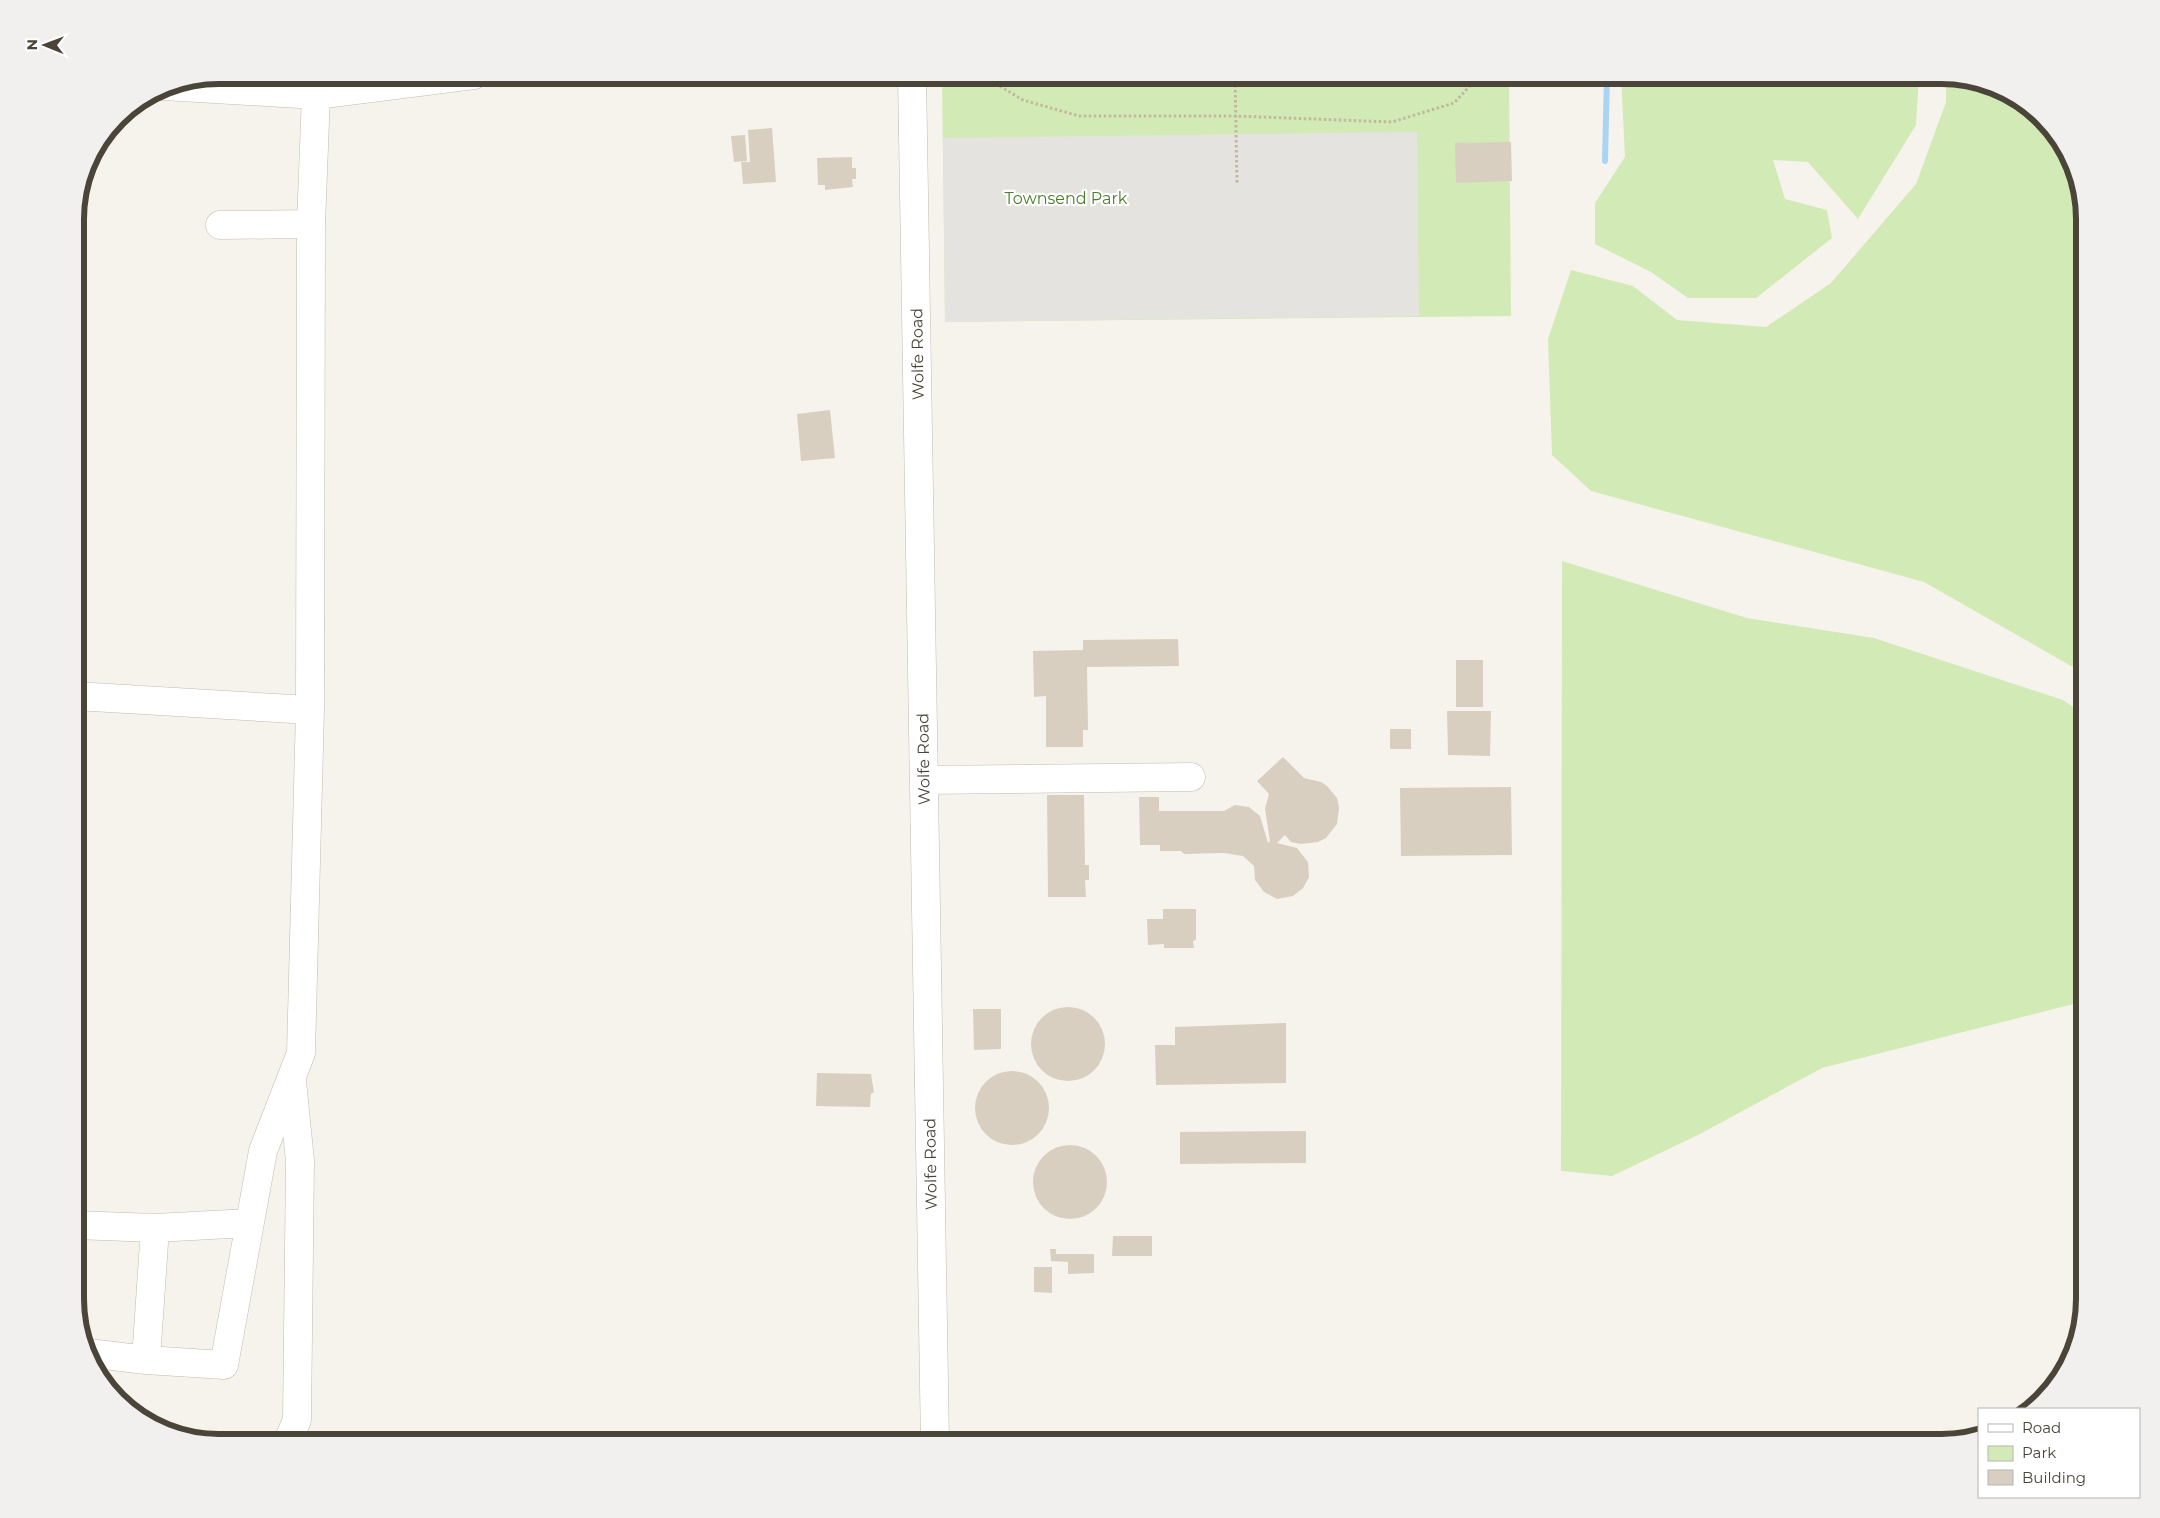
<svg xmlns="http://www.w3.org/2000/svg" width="2160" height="1518" viewBox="0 0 2160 1518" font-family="Montserrat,sans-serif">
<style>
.green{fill:#d2eab5}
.parking{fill:#e5e3e0}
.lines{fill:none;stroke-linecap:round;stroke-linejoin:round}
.stream{stroke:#a9d4f2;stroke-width:6}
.building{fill:#d8cfc1}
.minor-casing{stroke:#c2bbae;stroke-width:29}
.path{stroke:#c4b79f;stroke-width:3;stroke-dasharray:2.5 2.5;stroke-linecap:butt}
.minor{stroke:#fff;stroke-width:28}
.labels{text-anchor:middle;stroke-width:4.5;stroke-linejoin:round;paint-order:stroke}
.park-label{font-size:16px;fill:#4a7f2a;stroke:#fff}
.street-label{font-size:16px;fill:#4b4439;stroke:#fff}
.rim{fill:none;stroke:#4b4439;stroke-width:6}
</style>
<rect width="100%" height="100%" fill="#f6f3ec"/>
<path class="green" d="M942,75H1509L1511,316L945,322Z
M1621,75H1919L1916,125L1858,219L1808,162L1773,160L1785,199L1827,210L1832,238L1756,298H1688L1651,272L1595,244V203L1625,157Z
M1946,76L2021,99L2066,147L2085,219V674L1924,582L1591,491L1552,455L1548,339L1571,270L1633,286L1677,320L1766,327L1831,283L1916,184L1946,102Z
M1562,561L1747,618L1874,638L2063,700L2085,715V1001L1822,1068L1698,1135L1612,1176L1561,1171Z"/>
<path class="parking" d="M1417,132L1419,316L945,322L943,138Z"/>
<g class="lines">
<path class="stream" d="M1605,161L1607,75"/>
</g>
<path class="building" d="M772,128L776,182L743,184L741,162H750L748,130Z
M745,135L747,161L734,162L731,136Z
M1511,142L1512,181L1456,183L1455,143Z
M852,157V168H856V179H852L853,187L825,190V185H818L817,158Z
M830,410L835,458L801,461L797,414Z
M1178,639L1179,666L1087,667L1088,730H1083V747H1046V696L1034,697L1033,651L1083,650V640Z
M1456,660H1483V707H1456Z
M1447,711H1491L1490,756L1448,755Z
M1390,729H1411V749H1390Z
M1283,757L1304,778L1321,782L1327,786L1337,798L1339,808L1337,824L1326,838L1318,842L1301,844L1291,842L1285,835L1277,843L1297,848L1308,862L1309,877L1303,888L1293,896L1277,899L1264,892L1255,880L1254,866L1243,856L1224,853L1184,854L1181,851H1160V845H1140L1139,797H1159V811H1224L1235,805L1249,807L1260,816L1268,843L1270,841L1265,809L1269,794L1257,781Z
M1511,787L1512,855L1401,856L1400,788Z
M1047,795H1084L1085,865H1089V880H1085L1086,897H1048Z
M1163,909H1196V940L1193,941L1194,948H1164V944L1148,945L1147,919H1163Z
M1031 1044a37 37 0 1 1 74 0a37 37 0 1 1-74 0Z
M973,1009H1001V1049L974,1050Z
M1286,1023V1083L1156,1085L1155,1045H1175V1027Z
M975 1108a37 37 0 1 1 74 0a37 37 0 1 1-74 0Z
M817,1073L871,1074L874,1092L871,1094L870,1107L816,1106Z
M1306,1131V1163L1180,1164V1132Z
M1033 1182a37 37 0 1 1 74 0a37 37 0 1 1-74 0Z
M1113,1236H1152V1256H1112Z
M1050,1249H1056V1254H1094V1273L1068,1274V1262L1051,1261Z
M1034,1267H1052V1293L1034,1292Z"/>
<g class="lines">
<g class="minor-casing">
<path id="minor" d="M912,75L935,1443
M164,86L316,95L474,75
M220,225L311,224
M75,696L310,710
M924,780L1191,777
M75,1225L155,1228L249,1223
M89,1353L146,1360L224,1365L263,1151L301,1053L310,710L311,224L316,95
M146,1360L155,1228
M287,1443L297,1420L300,1161L292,1081"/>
</g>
<path class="path" d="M990,75L998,85L1023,100L1079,116H1235L1392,122L1454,103L1480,75
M1235,75L1237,183"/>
<use href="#minor" class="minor"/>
</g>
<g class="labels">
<g class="park-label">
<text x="1066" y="204">Townsend Park</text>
</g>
<g class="street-label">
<text transform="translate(917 354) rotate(-91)" y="6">Wolfe Road</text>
<text transform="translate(923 759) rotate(-91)" y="6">Wolfe Road</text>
<text transform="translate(930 1164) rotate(-91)" y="6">Wolfe Road</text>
</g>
</g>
<path d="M0 0H2160V1518H0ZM219 84H1941A135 135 0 0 1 2076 219V1299A135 135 0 0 1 1941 1434H219A135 135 0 0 1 84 1299V219A135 135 0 0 1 219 84Z" fill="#f1f0ef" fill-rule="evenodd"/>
<path class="rim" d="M219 84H1941A135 135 0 0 1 2076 219V1299A135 135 0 0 1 1941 1434H219A135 135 0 0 1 84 1299V219A135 135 0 0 1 219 84Z"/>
<rect x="1978" y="1408" width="162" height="90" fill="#ffffff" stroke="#b7b4b0"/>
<rect x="1988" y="1424" width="25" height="8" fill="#ffffff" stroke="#b7b4b0"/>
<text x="2022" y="1433" font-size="15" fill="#4b4439">Road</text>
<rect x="1988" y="1446" width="25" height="15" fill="#d2eab5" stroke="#b7b4b0"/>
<text x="2022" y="1458" font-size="15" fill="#4b4439">Park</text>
<rect x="1988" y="1470" width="25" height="15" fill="#d8cfc1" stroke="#b7b4b0"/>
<text x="2022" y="1483" font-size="15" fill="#4b4439">Building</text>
<g transform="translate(45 45) rotate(271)" stroke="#ffffff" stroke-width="4" paint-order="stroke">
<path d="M0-4L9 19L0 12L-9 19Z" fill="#4b4439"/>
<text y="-8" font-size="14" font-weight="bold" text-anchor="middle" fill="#4b4439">N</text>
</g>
</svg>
